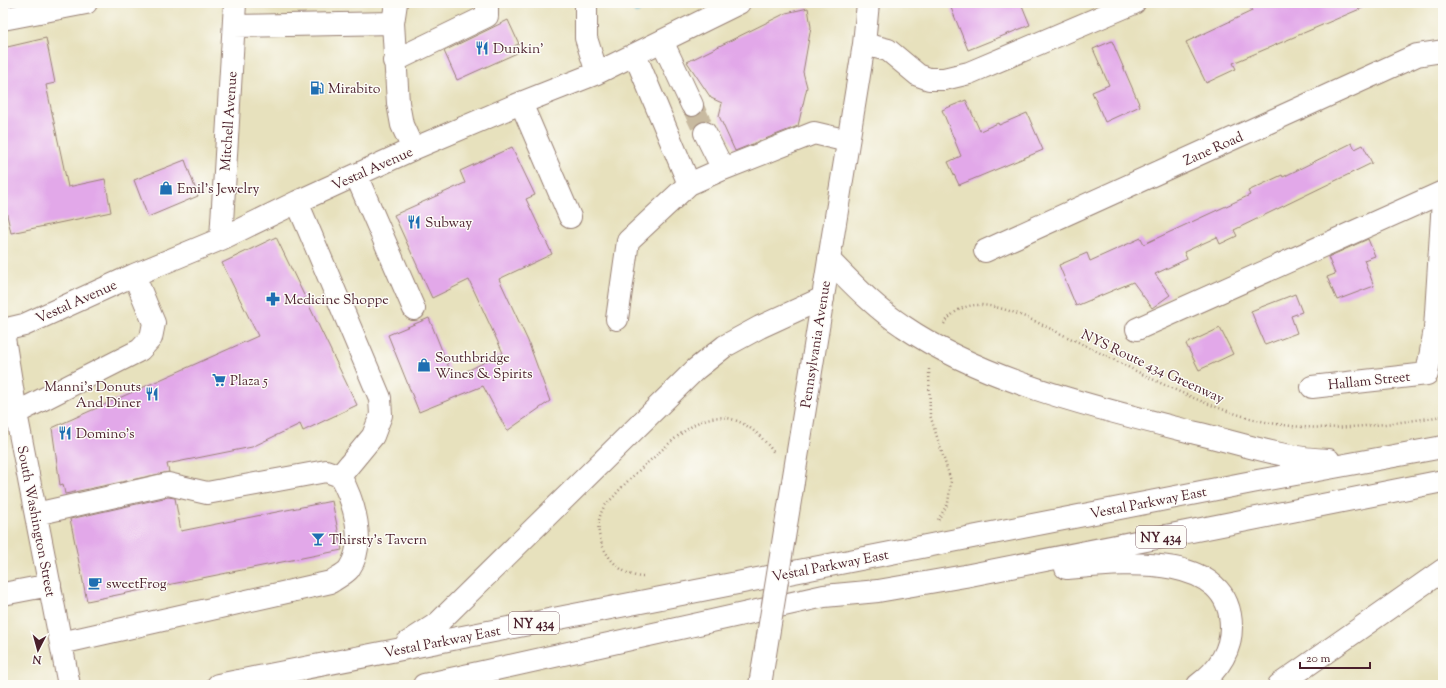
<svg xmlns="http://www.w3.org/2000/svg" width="1446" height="688" viewBox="0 0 1446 688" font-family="'Sorts Mill Goudy',serif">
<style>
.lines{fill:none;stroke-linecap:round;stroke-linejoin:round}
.stream{stroke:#55b4d3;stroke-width:7}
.building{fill:#e2a8e9}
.minor-tunnel{stroke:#c8baa0;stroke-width:22;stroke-dasharray:22 11;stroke-linecap:butt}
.minor-casing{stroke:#988074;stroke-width:24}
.major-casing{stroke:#988074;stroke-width:24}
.path{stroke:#988074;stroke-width:2.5;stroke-dasharray:1 3;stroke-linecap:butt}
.minor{stroke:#fff;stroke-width:22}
.major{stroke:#fff;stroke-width:22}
.minor-bridge-casing{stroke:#988074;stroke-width:24;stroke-linecap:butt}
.minor-bridge{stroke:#fff;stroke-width:22}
.labels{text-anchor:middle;stroke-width:3;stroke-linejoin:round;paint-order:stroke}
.shield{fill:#fdfcf7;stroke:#806168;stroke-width:1}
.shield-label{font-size:13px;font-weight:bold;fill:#4a1f2b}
.poi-label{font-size:14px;fill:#4a1f2b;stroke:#fdfcf7;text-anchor:start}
.street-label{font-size:14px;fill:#4a1f2b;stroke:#fdfcf7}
</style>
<rect width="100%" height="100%" fill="#fdfcf7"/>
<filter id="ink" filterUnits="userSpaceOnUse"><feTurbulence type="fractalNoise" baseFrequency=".025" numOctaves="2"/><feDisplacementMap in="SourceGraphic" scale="8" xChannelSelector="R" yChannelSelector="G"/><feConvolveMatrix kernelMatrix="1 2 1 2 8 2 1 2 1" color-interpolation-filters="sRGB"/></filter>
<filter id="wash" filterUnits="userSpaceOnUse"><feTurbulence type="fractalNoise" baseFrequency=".012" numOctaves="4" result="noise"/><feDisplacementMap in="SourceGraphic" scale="16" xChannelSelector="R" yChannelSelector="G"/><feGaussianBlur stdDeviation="0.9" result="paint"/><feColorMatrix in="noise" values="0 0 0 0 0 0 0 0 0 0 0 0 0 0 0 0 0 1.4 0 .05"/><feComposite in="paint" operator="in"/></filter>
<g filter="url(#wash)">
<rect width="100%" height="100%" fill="#e7e1bd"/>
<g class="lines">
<path class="stream" d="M637,10L638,3"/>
</g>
<g id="blocks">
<path class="building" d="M949,3H1021L1030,25L968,50Z
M1248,3H1374L1233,63L1236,69L1206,83L1186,42L1252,11Z
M808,8L811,27L803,72L807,87L798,126L735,151L719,116L722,103L711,98L687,62L786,13Z
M508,20L519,44L514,46L517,53L457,80L444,51Z
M46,38L55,83L46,85L68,187L105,179L111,212L11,233L3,197V48Z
M1112,41L1140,106L1105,122L1092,92L1109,85L1093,49Z
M966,100L980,131L998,123L999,125L1027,113L1043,150L959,185L948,162L961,156L942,110Z
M1352,143L1355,149L1363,145L1372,163L1234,230L1237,236L1220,244L1217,237L1184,252L1187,259L1155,274L1170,295L1152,308L1133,282L1076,306L1059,265L1087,253L1090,261L1141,238L1144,244L1250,195L1248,191L1282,175L1283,177Z
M512,147L535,195L526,199L552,254L499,279L528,341L550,401L507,431L483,386L419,412L388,335L429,318L453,378L503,353L469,280L432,298L394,215L465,183L460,171Z
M185,160L198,196L148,217L134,180Z
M276,237L357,405L303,431L300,424L252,447L167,464L169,472L65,494L63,484L60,485L52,428L258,336L222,263Z
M1368,239L1375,256L1364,260L1374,286L1337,300L1327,277L1335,274L1328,257Z
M1295,294L1302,312L1291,316L1297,333L1265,345L1251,311Z
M1220,328L1233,354L1199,370L1186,344Z
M168,497L175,498L181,531L332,501L342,550L87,601L70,519Z"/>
</g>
</g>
<g filter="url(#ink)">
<use href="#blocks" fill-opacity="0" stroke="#988074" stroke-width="1"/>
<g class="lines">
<path class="minor-tunnel" d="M692,105L705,133"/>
<g class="minor-casing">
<path id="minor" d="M586,3V38L597,73
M3,19L86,3
M393,23L396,3
M234,26L393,23L398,103L402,125L413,149
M662,41L692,105
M864,44L888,50L918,75L929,79H944L969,73L1134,3
M635,55L689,184L723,169L814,133L848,141
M394,61L487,16V3
M521,103L570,217
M705,133L723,169
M356,175L414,309
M297,202L380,398L381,415L373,436L340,476
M221,239L235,3
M985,251L1417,55L1443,51
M617,319L628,241L689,184
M1137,329L1443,192
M3,330L24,325L134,275L221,239L297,202L413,149L521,103L597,73L739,3
M3,332L16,413L69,685
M1312,387L1427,374L1435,329L1443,200
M16,413L140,350L151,338L154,323L134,275
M793,482L864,44L868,3
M36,514L168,484L207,493L326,471L340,476C354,501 367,543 349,569C345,574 336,578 331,582L61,643
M3,594L50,585"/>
</g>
<g class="major-casing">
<path id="major" d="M829,260C852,283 875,308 903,326C985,382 1100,409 1196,433C1239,443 1284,459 1329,460
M1066,568C1116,564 1231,549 1231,627C1231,652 1217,671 1198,685
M407,643L438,623L696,369L725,346L760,327L823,298
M218,685L1252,482L1443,447
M424,685L824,596L878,591L965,576L1443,481
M1279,685L1443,570"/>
</g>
<path class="path" d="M944,324C953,311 965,304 982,305C1014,308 1043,326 1072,339C1132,368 1192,403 1257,420C1317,435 1383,425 1443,416
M929,369L930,415L951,481L948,503L938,520
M643,577C613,576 588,536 603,509C605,504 611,500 615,495C627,481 640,469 654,457C665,447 677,436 689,428C722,404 754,424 774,453"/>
<use href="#minor" class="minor"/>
<use href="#major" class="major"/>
<g class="minor-bridge-casing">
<path id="minor-bridge" d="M760,685L793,482"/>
</g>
<use href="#minor-bridge" class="minor-bridge"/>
</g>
</g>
<defs>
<g id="restaurant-bare" transform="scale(1.08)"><path d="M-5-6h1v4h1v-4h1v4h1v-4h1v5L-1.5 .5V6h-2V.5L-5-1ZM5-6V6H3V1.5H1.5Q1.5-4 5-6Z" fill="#1f6fb2" stroke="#fdfcf7" stroke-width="2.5" paint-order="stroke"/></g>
<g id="fuel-bare" transform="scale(1.08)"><path d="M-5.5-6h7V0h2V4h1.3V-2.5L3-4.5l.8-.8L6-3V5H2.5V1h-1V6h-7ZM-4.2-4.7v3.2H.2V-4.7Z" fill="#1f6fb2" stroke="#fdfcf7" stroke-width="2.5" paint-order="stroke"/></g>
<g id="shop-bare" transform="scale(1.08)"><path d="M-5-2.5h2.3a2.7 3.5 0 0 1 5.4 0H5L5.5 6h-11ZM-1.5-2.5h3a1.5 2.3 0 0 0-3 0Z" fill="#1f6fb2" stroke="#fdfcf7" stroke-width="2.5" paint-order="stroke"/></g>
<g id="pharmacy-bare" transform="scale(1.08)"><path d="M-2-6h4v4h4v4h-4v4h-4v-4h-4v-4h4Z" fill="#1f6fb2" stroke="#fdfcf7" stroke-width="2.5" paint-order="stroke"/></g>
<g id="supermarket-bare" transform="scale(1.08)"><path d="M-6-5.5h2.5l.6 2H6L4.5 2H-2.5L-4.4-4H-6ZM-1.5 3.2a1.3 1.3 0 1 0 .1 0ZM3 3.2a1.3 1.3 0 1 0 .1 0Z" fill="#1f6fb2" stroke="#fdfcf7" stroke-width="2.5" paint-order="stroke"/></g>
<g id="bar-bare" transform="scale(1.08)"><path d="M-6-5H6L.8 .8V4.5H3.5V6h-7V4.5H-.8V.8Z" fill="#1f6fb2" stroke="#fdfcf7" stroke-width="2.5" paint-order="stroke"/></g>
<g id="cafe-bare" transform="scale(1.08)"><path d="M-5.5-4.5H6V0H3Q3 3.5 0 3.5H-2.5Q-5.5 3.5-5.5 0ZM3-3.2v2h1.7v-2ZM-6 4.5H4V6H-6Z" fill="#1f6fb2" stroke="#fdfcf7" stroke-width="2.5" paint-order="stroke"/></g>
</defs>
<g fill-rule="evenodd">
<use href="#restaurant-bare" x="482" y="48"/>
<use href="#fuel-bare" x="317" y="88"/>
<use href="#shop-bare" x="166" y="188"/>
<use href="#restaurant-bare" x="414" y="222"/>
<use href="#pharmacy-bare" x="273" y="299"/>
<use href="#shop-bare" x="424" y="365"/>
<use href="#supermarket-bare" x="219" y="380"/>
<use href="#restaurant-bare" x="152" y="394"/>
<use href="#restaurant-bare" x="65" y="433"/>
<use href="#bar-bare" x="318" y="539"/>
<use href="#cafe-bare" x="95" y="583"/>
</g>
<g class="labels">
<g class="shield">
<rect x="1136" y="526" width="50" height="22" rx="3"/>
<rect x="509" y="612" width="50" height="22" rx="3"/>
</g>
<g class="shield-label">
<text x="1161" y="542">NY 434</text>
<text x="534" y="628">NY 434</text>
</g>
<g class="poi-label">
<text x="493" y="53">Dunkin'</text>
<text x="328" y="93">Mirabito</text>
<text x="177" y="193">Emil's Jewelry</text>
<text x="425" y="227">Subway</text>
<text x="284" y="304">Medicine Shoppe</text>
<text x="435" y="362">Southbridge<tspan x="435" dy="16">Wines &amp; Spirits</tspan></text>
<text x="230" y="385">Plaza 5</text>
<text x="141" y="391" text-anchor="end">Manni's Donuts<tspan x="141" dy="16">And Diner</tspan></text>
<text x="76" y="438">Domino's</text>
<text x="329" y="544">Thirsty's Tavern</text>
<text x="106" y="588">sweetFrog</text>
</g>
<g class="street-label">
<text transform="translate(228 121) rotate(-86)" y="5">Mitchell Avenue</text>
<text transform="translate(1213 148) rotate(-24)" y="5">Zane Road</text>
<text transform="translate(372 168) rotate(-24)" y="5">Vestal Avenue</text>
<text transform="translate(76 301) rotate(-24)" y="5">Vestal Avenue</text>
<text transform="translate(815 344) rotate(-81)" y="5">Pennsylvania Avenue</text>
<text transform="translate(1153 366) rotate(25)" y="5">NYS Route 434 Greenway</text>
<text transform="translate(1369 380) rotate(-6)" y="5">Hallam Street</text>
<text transform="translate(1148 502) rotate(-11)" y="5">Vestal Parkway East</text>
<text transform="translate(37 521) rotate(79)" y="5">South Washington Street</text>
<text transform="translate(830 565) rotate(-11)" y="5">Vestal Parkway East</text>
<text transform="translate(442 641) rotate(-11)" y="5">Vestal Parkway East</text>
</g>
</g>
<rect width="1446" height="688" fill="none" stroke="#fdfcf7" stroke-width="16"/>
<g transform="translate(38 650) rotate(186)" stroke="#fdfcf7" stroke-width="3" paint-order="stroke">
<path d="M0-3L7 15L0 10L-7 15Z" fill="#4a1f2b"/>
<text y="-6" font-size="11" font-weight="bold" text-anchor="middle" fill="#4a1f2b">N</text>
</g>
<path d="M1300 662v6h70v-6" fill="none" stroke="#4a1f2b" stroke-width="2"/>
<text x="1306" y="662" font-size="12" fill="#4a1f2b" stroke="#fdfcf7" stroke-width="3" paint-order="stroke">20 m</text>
</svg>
